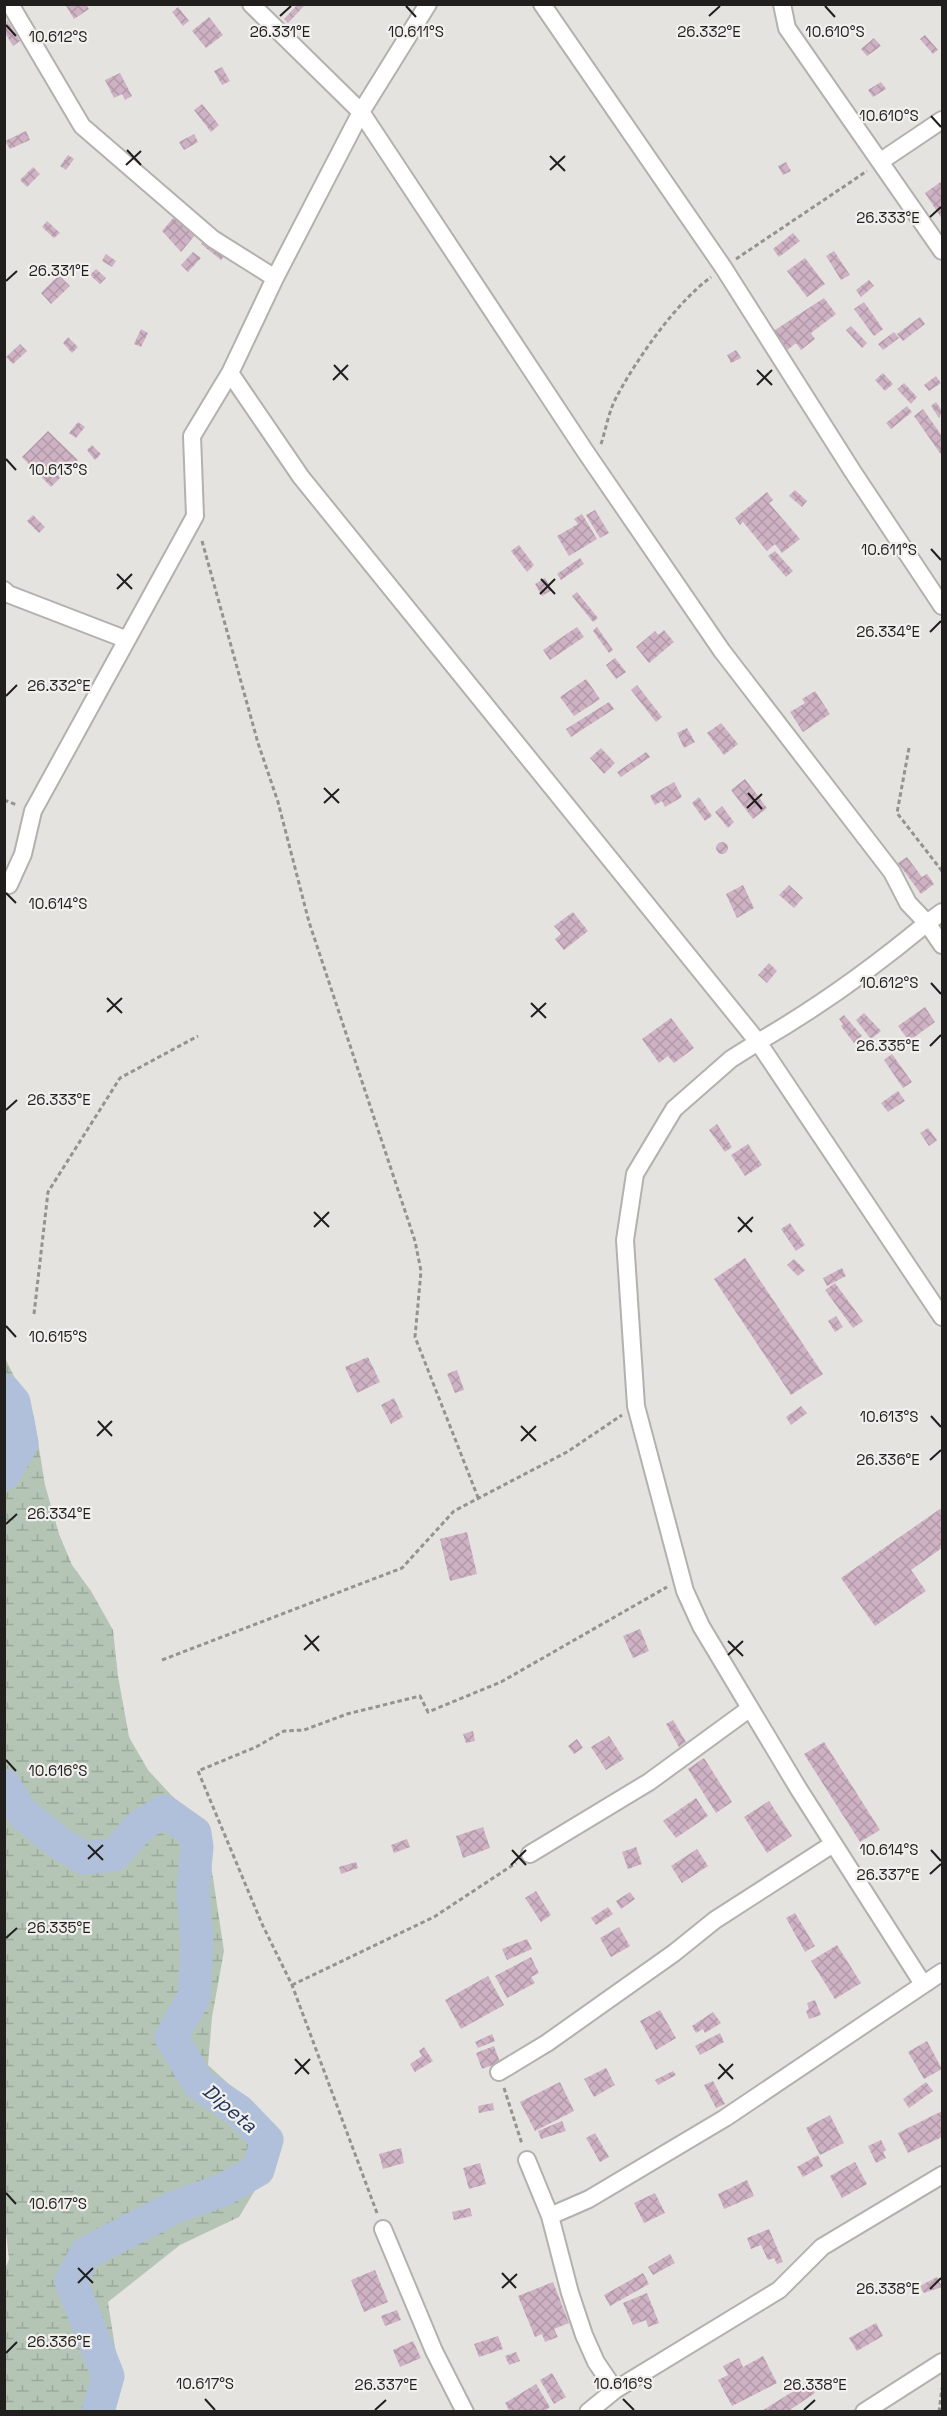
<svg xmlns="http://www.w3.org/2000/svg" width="947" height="2416" viewBox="0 0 947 2416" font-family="'Space Grotesk',sans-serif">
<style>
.wetland{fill:url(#wetland-marsh)}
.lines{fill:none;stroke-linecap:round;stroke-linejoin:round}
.river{stroke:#b1c0da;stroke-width:33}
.building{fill:url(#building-cross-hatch)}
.street-casing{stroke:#b3b1ad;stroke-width:20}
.path{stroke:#959390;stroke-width:3;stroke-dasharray:4.5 3;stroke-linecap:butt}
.street{stroke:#fff;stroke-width:16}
.ticks{fill:none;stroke:#201f1e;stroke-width:2}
.labels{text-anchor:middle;stroke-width:4.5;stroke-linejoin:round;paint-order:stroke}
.water-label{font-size:20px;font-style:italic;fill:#22365b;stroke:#f2f0ec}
.ticks-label{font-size:15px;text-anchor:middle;fill:#201f1e;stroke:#f2f0ec;stroke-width:4.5;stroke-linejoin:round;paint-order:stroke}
</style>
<defs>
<pattern id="wetland-marsh" width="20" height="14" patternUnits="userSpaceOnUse" patternTransform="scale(1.5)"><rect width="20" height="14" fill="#b4c5b5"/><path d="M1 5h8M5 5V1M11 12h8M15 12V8" fill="none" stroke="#9aa99b"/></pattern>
<pattern id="building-cross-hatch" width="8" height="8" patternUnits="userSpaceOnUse" patternTransform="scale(1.5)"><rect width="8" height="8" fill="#ceb2c4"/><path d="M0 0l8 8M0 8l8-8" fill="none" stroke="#b199a8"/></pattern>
</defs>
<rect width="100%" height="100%" fill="#e5e3df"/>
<path class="wetland" d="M5,1358L34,1417L45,1485L59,1534L72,1565L91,1591L113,1630L118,1676L129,1737L148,1770L172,1796L205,1825L224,1951L212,2017L208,2065L269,2121L282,2145L239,2217L180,2245L108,2302L118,2367L112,2411H5L4,2272L9,2259L4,2216Z"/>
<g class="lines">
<path class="river" d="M4,1390L14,1402L22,1443L4,1474
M4,1785L23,1814L58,1842L84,1858L114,1855L140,1826L164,1811L195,1833L197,1847L193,1890L197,1946L194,1997L171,2037L199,2084L239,2111L267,2140L258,2170L223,2190L175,2207L86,2253L71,2281L108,2376L98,2412"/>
</g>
<path class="building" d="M65,4H86L89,9L74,19Z
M298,4L304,6L288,23L284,19Z
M178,7L189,21L183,26L172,12Z
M209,17L223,35L206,48L192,31Z
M7,20L20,41L13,46L5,33Z
M925,35L938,50L933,54L920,39Z
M874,38L881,46L867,56L861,49Z
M222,67L230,81L222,85L214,71Z
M120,73L132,96L125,100L122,94L114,98L105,80Z
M881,82L886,89L873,97L868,90Z
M202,104L219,125L211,132L194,110Z
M26,131L30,140L10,149L5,141Z
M194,134L198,142L184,150L179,142Z
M68,155L74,159L66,170L60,166Z
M786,162L791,171L783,175L778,166Z
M33,167L40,174L27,187L20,180Z
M942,181V219L925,193Z
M175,216L196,234L181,252L162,231Z
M47,221L60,233L54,238L42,227Z
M793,233L800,241L779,257L773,249Z
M206,238L226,253L221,260L201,244Z
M834,251L850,275L841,280L826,256Z
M193,252L201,258L188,272L181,265Z
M106,254L116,261L112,267L102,261Z
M805,258L825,284L807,297L787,271Z
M96,269L106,278L100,284L90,275Z
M59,275L70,286L51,304L41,293Z
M869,280L874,286L861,297L856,290Z
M824,298L836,314L811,333L815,339L801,350L796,343L786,351L772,332Z
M864,302L883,329L874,336L854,309Z
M920,317L925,324L903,341L897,334Z
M851,326L867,343L862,348L846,330Z
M141,329L148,333L141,347L134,344Z
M894,332L899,338L883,350L878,344Z
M68,337L78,347L72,353L63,343Z
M20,344L27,351L13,364L6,357Z
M736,350L741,358L731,363L727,355Z
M883,373L893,384L885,391L875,380Z
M936,376L941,383L929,391L924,385Z
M904,383L917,397L911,404L897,389Z
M936,402L942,411L939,418L931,406Z
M907,406L912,412L891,429L886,423Z
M923,409L942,436V456L914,416Z
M78,422L85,427L76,438L69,433Z
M48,431L78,460L51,487L22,457Z
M92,445L101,454L95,460L87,450Z
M795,490L807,501L802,507L789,496Z
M767,492L773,500L769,503L800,539L782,553L775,544L767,551L743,522L740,525L735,518Z
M595,510L609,533L600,538L586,515Z
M582,514L597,539L569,556L557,536L578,524L574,519Z
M33,515L45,527L39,533L27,521Z
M519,545L534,565L527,572L511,551Z
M775,551L793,571L786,577L768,556Z
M580,558L584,564L561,580L557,574Z
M545,578L552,590L542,596L535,584Z
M577,592L598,618L593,622L572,596Z
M577,627L584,637L550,660L543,650Z
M597,627L613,650L609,653L593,631Z
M664,630L674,642L649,663L636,647L655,631L658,635Z
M615,658L626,672L616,679L606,665Z
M586,679L600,699L574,716L560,697Z
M637,685L662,717L656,722L631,690Z
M815,691L830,714L803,732L790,712L805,703L802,699Z
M609,702L614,709L571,737L566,729Z
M721,723L738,744L724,755L707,733Z
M687,728L695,742L684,748L677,733Z
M601,748L615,763L604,774L590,758Z
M646,752L650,757L621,777L617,772Z
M745,779L767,808L753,819L731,790Z
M674,782L682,797L665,807L662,801L655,805L650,796Z
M699,797L712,816L705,821L692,803Z
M722,806L734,822L728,828L715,812Z
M716 848a6 6 0 1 1 12 0a6 6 0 1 1-12 0Z
M907,857L922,877L927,874L934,884L921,894L898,863Z
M743,885L754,908L737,918L726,894Z
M789,885L803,898L794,908L779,895Z
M573,912L588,931L564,950L555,939L561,934L554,926Z
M769,963L777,971L767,983L758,975Z
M925,1007L935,1022L909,1041L898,1026Z
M864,1013L881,1031L871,1039L856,1020Z
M844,1015L862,1036L854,1043L841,1026L843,1024L839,1019Z
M671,1018L694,1048L674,1063L668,1056L659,1063L642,1039Z
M892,1054L912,1082L903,1088L884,1060Z
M898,1091L905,1101L888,1112L881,1103Z
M717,1124L732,1147L725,1152L709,1130Z
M928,1128L937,1140L929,1146L920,1133Z
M748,1144L762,1165L745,1176L731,1155Z
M790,1223L805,1245L796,1251L781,1229Z
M745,1258L823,1374L791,1395L714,1279Z
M794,1259L805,1270L798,1276L787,1265Z
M842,1268L846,1276L827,1286L823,1278Z
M835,1283L863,1321L853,1328L825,1290Z
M836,1316L843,1327L835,1332L828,1321Z
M368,1357L380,1382L357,1393L345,1367Z
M457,1370L464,1390L455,1393L447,1374Z
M394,1398L403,1417L391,1424L381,1405Z
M801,1406L807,1413L791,1425L786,1417Z
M940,1509L942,1510V1548L911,1570L926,1591L875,1626L841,1578Z
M467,1532L477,1574L450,1581L440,1539Z
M640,1629L649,1651L633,1658L623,1636Z
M673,1720L686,1742L679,1747L666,1724Z
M473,1731L475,1741L466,1743L463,1734Z
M609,1736L624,1759L606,1770L591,1747Z
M577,1739L583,1748L574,1754L568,1746Z
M824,1742L880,1830L860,1842L804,1754Z
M704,1758L732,1802L716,1813L688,1769Z
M696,1798L708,1816L676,1838L663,1821Z
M769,1801L792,1836L767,1853L744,1817Z
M483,1827L490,1848L463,1858L456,1836Z
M407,1839L410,1847L394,1853L391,1845Z
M636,1847L642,1864L628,1869L622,1852Z
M697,1849L708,1866L682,1883L671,1866Z
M356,1862L358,1868L341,1874L339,1867Z
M536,1891L551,1915L541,1922L525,1898Z
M630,1892L635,1899L621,1909L616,1901Z
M608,1907L613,1914L596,1925L591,1918Z
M795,1913L815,1946L805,1952L786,1918Z
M619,1927L630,1946L611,1957L600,1938Z
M527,1939L532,1949L507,1960L502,1949Z
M837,1945L861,1983L835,1999L811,1961Z
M531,1957L539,1973L531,1977L535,1983L507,1998L495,1976Z
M488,1976L504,2005L461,2029L445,2000Z
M815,2000L821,2015L809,2019L806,2011L809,2009L807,2003Z
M660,2010L676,2038L656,2050L640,2021Z
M713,2012L721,2023L705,2033L703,2029L696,2033L692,2026Z
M720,2033L724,2042L700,2055L695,2046Z
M492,2034L495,2041L478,2048L475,2042Z
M927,2041L942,2069L924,2079L908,2052Z
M494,2046L500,2062L482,2069L476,2053Z
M424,2047L433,2061L415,2072L410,2064L422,2056L419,2051Z
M606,2068L615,2085L594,2097L584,2079Z
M673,2071L676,2075L658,2085L655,2080Z
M713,2081L725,2104L716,2108L704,2085Z
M560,2082L574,2111L535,2131L520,2102Z
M926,2082L933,2091L909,2108L903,2099Z
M493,2103L494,2110L479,2113L478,2106Z
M942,2111V2137L908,2153L898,2133Z
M830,2115L844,2143L820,2155L806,2128Z
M562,2121L566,2131L541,2139L538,2131Z
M595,2133L609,2157L600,2162L586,2138Z
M881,2140L886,2150L883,2152L886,2158L876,2163L868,2146Z
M401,2148L404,2163L383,2169L379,2154Z
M818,2155L823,2166L803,2177L797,2167Z
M855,2162L867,2184L842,2198L830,2176Z
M480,2163L486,2184L469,2189L463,2168Z
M747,2180L754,2196L724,2209L718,2194Z
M655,2193L665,2213L644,2223L634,2203Z
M470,2208L472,2216L454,2220L452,2212Z
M769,2229L783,2262L777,2264L774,2258L768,2260L761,2245L751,2249L747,2238Z
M670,2254L675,2263L653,2275L648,2267Z
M375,2270L388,2302L364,2312L351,2280Z
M643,2273L649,2284L610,2306L604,2295Z
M937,2277L942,2287L924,2293L920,2286Z
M553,2282L569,2323L554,2329L558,2337L545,2342L542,2334L535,2337L518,2296Z
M647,2293L659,2323L648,2327L646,2320L633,2325L623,2303Z
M397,2310L401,2320L385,2326L381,2316Z
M876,2323L883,2336L857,2351L849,2338Z
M498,2336L503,2349L479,2357L474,2344Z
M413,2341L421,2358L400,2367L393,2350Z
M516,2352L520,2361L509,2365L505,2356Z
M763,2356L777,2383L732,2406L718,2380L728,2375L723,2366L739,2358L743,2367Z
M552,2373L566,2397L554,2404L540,2380Z
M808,2382L815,2393L787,2412H760Z
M536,2384L550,2407L543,2412H510L505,2403Z"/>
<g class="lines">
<g class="street-casing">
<path id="street" d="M10,4L82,126L213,239L275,278
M251,4L361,112L585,451L722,651L892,872L908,903L927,923L942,912
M542,4L723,267L853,472L942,606
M782,4L787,28L942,251
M881,161L942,120
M230,373L301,477L758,1042L731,1059L674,1109L635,1174L625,1240L636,1406L685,1591L701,1626L798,1788L923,1984
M4,590L8,594L125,639
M9,885L23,854L33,811L195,516L192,436L230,373L275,278L361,112L428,4
M942,945L927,923C874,967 819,1007 758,1042L942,1317
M530,1854L649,1782L749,1709
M499,2072L547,2043L674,1953L715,1920L833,1844
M527,2160L550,2216L570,2293L584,2335L596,2362L615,2390L588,2412
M550,2216L589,2199L725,2118L942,1972
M383,2229L434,2351L465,2412
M615,2390L779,2290L822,2247L942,2175
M864,2412L942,2362"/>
</g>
<path class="path" d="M736,259L867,171
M601,444C606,429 609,410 617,396C638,357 676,303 711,277
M202,541L258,743L278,802L309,922L415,1241L421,1271L415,1337L479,1500
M909,748L897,813L942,871
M4,800L17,805
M34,1314L48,1192L120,1078L198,1036
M162,1660L402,1568L454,1511L567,1452L622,1415
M292,1985L434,1917L516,1863
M504,2088L522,2144
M377,2213L292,1985L262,1924L198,1771L256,1747L284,1731L304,1730L347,1714L420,1696L428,1712L501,1682L667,1587
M939,2412L942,2388"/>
<use href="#street" class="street"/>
</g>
<path class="ticks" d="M406,6L416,17M825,6L835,17M280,16L291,6M709,16L720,6M6,25L16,36M931,116L941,127M127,150L141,165M550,156L565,171M126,165L141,151M550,170L565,156M930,217L941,207M6,281L17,271M334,365L348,380M757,370L772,385M333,380L348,365M757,385L772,370M6,459L16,470M931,549L941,560M117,574L132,589M541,579L555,594M117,589L132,574M540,594L555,579M930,632L941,621M6,696L17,685M324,788L339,803M748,793L762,809M324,803L339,789M747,808L762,794M6,893L16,903M931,983L941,994M107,998L122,1013M531,1003L546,1018M107,1012L122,998M531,1017L546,1003M930,1046L941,1035M6,1110L17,1100M314,1212L329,1227M738,1217L752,1232M314,1227L329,1212M738,1232L753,1217M6,1326L16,1337M931,1416L941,1427M98,1421L112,1436M521,1426L536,1441M97,1436L112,1421M521,1441L536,1426M930,1460L941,1450M6,1524L17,1514M305,1635L319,1651M728,1641L743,1656M304,1650L319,1636M728,1655L743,1641M6,1760L16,1771M88,1845L103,1860M512,1850L526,1865M931,1850L941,1861M88,1859L103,1845M511,1865L526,1850M930,1874L941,1864M6,1938L17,1928M295,2059L309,2074M719,2064L733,2079M295,2074L310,2059M718,2079L733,2064M6,2193L16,2204M78,2268L93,2283M502,2273L516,2288M78,2283L93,2268M502,2288L517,2274M930,2289L941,2278M6,2353L17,2342M205,2399L215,2410M623,2399L634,2410M375,2410L386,2400M804,2410L815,2400"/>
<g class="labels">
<g class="water-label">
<text transform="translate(230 2108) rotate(40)" y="7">Dipeta</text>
</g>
</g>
<g class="ticks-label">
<text x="280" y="37">26.331°E</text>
<text x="709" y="37">26.332°E</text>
<text x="416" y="37">10.611°S</text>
<text x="835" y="37">10.610°S</text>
<text x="58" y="42">10.612°S</text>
<text x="889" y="121">10.610°S</text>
<text x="888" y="223">26.333°E</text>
<text x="59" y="276">26.331°E</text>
<text x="58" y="475">10.613°S</text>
<text x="889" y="555">10.611°S</text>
<text x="888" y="637">26.334°E</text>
<text x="59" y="691">26.332°E</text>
<text x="58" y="909">10.614°S</text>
<text x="889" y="988">10.612°S</text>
<text x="888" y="1051">26.335°E</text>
<text x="59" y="1105">26.333°E</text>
<text x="58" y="1342">10.615°S</text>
<text x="889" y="1422">10.613°S</text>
<text x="888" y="1465">26.336°E</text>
<text x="59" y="1519">26.334°E</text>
<text x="58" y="1776">10.616°S</text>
<text x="889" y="1855">10.614°S</text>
<text x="888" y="1880">26.337°E</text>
<text x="59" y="1933">26.335°E</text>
<text x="58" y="2209">10.617°S</text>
<text x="888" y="2294">26.338°E</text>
<text x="59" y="2347">26.336°E</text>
<text x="205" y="2389">10.617°S</text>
<text x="623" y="2389">10.616°S</text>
<text x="386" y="2390">26.337°E</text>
<text x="815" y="2390">26.338°E</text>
</g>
<rect width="947" height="2416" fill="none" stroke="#201f1e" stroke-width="12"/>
</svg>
